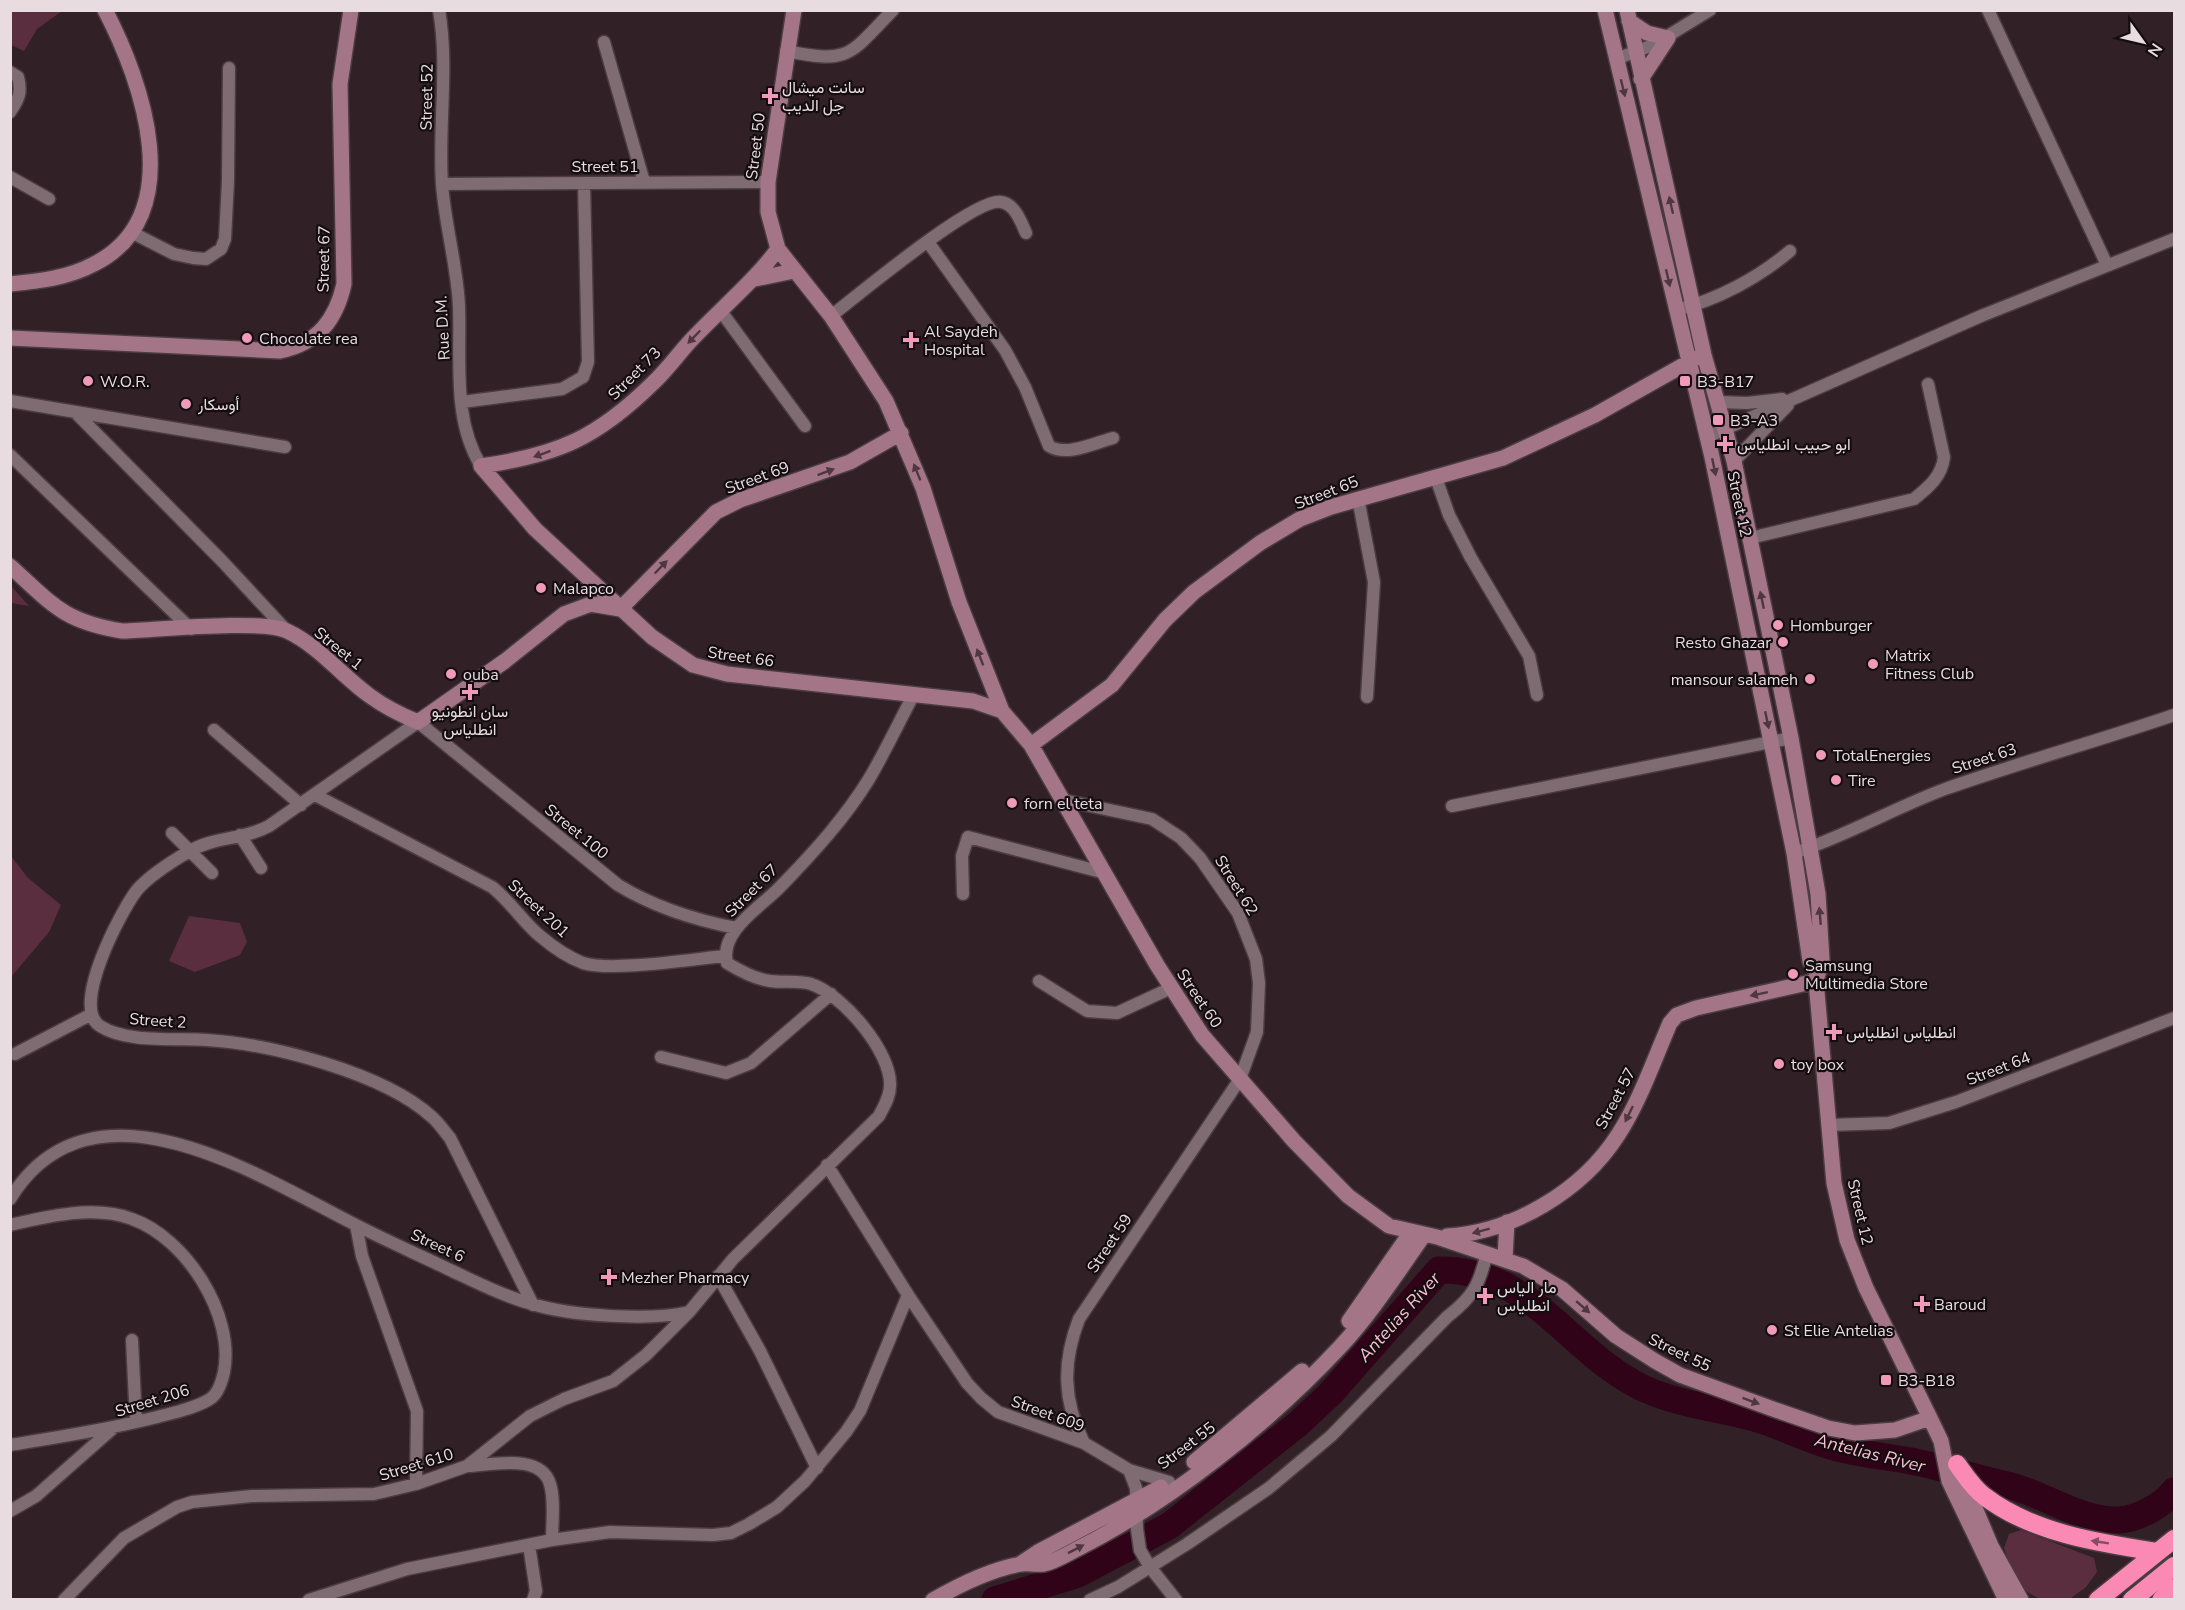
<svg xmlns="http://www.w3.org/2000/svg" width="2185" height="1610" viewBox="0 0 2185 1610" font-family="'Nunito Sans',Vazirmatn,sans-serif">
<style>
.green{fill:#5a2e3e}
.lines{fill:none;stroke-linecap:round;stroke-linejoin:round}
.river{stroke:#300318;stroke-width:27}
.street-casing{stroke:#4a3c41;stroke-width:15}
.secondary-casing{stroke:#4a3c41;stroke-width:18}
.highway-casing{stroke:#4a3c41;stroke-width:21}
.street{stroke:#7f6c72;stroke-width:12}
.secondary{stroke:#a47586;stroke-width:15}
.highway{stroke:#fa8ab4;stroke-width:18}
.oneway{fill:#4e373f}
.oneway2{fill:#874c62}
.poi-dot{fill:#ef9ab8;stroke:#140d0f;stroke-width:2}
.labels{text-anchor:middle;stroke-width:4.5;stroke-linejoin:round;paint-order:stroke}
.poi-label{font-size:16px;fill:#e8dce0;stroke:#140d0f;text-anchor:start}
.street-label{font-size:16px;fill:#e8dce0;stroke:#140d0f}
.water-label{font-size:18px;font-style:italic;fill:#fbbed2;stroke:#140d0f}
</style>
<rect width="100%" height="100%" fill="#312126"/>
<path class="green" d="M11,10H62V11L37,29L24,51L11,45Z
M11,586L29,606L11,603Z
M11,856L28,878L61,905L49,932L11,977Z
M189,916L240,923L247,942L240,955L195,972L169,961Z
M2021,1530L2094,1558L2097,1572L2086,1587L2071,1598L2040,1599L2027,1592L2012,1571L2004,1548L2009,1534Z"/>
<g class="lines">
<path class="river" d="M995,1600L1078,1574L1169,1526L1298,1424L1331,1393L1439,1270C1533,1269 1569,1354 1645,1389C1681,1405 1717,1408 1754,1418C1780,1425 1805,1439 1831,1446C1857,1454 1884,1456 1911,1461C1942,1467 1972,1477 2003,1484C2043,1492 2077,1521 2119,1520C2138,1519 2163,1505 2174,1491"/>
<g class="street-casing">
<path id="street" d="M439,10C449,68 438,126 442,184C445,225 457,265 459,306C461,359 452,419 481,466
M1988,10L2107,265
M604,42L644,182
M786,51C851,64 849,55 893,10
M1616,59L1653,45L1710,10
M10,72L18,77C22,92 19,99 10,112
M10,177L49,199
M442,184L768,182
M131,232L174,254L193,258L206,259L221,249L225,239L228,181L229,68
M928,242L1005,350L1025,387L1049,446C1067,457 1094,443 1113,438
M720,310L805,426
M1676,310C1717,300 1758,278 1790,251
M831,316C857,296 975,197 1001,202C1015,204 1021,222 1026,233
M10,401L285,447
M462,402L562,389L583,377L588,362L584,183
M1718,402L1747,403L1782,399
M75,412L222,561L287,631
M1707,437L1981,316L2174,239
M10,455L191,629
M1734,461L1788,405
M1436,478L1449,515L1471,558L1529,656L1537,695
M1358,498L1374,582L1367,697
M1750,538L1914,499C1929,487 1942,476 1944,457L1928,384
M214,730L301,805
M315,795L492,887C510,901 523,922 540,936C553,947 567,957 583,963C611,972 693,959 725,956
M1063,800L1152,819L1181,838L1200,858L1238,913L1256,959L1259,983L1257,1032L1240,1079L1079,1319C1062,1363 1063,1401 1084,1443
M1452,806L1791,738
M172,833L212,873
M240,835L261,868
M1794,853C1846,836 1894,808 1945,789C2021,762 2098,741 2174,715
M963,894L962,856L968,837L1105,873
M1039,981L1087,1011L1117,1013L1171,988
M15,1054L90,1015
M661,1057L726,1073L751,1063L831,994
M1829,1125L1889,1123L1956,1102L2174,1018
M827,1165L908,1295L967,1383L981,1398L998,1412L1084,1443L1129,1470L1136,1488L1137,1529L1140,1550L1150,1567L1176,1600
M10,1199C91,1067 257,1175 354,1224C385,1240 417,1254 448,1269C476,1282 503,1296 532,1304C571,1316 650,1321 689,1312
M10,1225C48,1216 95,1205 132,1219C186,1238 235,1315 224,1372C222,1381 218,1394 210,1399C194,1409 171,1413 153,1418C106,1430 59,1437 10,1445
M356,1225L362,1256L417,1411L416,1484
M718,1276L760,1351L817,1468
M533,1305L450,1138C444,1131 439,1123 432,1117C384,1073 271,1044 207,1040C175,1038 126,1043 100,1026C70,1007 121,911 137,890C150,875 171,862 188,852C214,836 244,840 269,826L418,722L618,885C654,907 695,920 736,928
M132,1340L136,1422
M467,1466C492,1465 541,1453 550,1484C555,1500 552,1523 552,1540
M1129,1470L1169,1482
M10,1511L36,1496L112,1429
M529,1545L536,1591L533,1600
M64,1600L124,1538L177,1507L192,1502L252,1496L374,1494L416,1484L467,1466L530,1416L564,1399L613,1381L646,1355L690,1311L733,1259L879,1116C884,1106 890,1097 890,1086C892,1052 842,994 811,984C799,980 783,983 770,981C755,979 740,971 727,963C719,930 763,906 782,885C814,852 845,818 869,779C885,752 899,722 914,694
M309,1600L407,1569L552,1540L610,1532L713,1535L731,1533L749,1524L777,1507L805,1481L846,1432L860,1411L908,1295
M1090,1600L1118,1587L1187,1544L1269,1488L1331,1436L1447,1317C1474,1296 1479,1285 1487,1253"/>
</g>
<g class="secondary-casing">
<path id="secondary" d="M794,10L768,182V212L778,249L831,316L886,401L923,488L959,602L1002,711L1031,745L1157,965L1202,1035L1294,1141L1348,1196L1389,1226L1437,1237L1523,1266L1562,1289L1616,1336L1655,1361L1680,1375L1773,1409L1828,1428L1855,1433L1895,1430L1930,1418
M1605,10L1712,457L1794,853L1810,961L1817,973
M1627,10L1704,355L1734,461L1791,738L1818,894L1822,960L1816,981L1834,1183L1847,1240L1866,1288L1930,1418L1941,1441L1949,1481L2006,1600
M1629,21L1647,33L1668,38L1641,79
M755,279L794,271
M10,284C40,281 68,278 94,264C190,216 142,81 105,10
M10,338L280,351C318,343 336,320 344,284L340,84L351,10
M481,466L535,529L652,637L693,665L727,674L973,701L1002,711
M481,466C558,455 597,438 653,383C669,368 681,350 696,335C724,306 754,281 778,249
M10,566C53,605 63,621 122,631C155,630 262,619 287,631C319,646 342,676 370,696C385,707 401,715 418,722L505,661L564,614L591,604L620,609L716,512L740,500L850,462L901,433
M1031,745L1112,685L1165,620L1194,592L1260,543L1300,519L1331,507L1503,458L1595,415L1696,358
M1447,1236C1513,1232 1582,1191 1618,1135C1640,1101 1654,1060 1670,1023L1677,1015L1696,1008L1816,981
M1505,1258L1507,1222
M1349,1321L1411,1232
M1194,1462L1302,1371
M1962,1477L1991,1546L2021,1600
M1020,1564L1038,1552L1161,1487
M933,1600C959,1585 992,1569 1021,1564C1028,1563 1036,1565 1044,1564C1054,1562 1067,1554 1077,1549C1170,1502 1268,1424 1339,1348C1371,1314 1397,1273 1424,1235"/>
</g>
<g class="highway-casing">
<path id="highway" d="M1957,1464C1965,1475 1973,1488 1984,1496C2032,1533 2099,1543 2157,1552
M2098,1600L2174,1539
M2132,1600L2174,1566
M2161,1600L2174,1588"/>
</g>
<use href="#street" class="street"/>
<use href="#secondary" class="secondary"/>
<use href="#highway" class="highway"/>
</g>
<defs><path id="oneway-solid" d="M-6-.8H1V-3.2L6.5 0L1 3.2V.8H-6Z" transform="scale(1.5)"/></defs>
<g class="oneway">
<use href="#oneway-solid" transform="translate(1623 88) rotate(76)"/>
<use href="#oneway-solid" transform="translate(1671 205) rotate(-103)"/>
<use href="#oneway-solid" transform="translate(1668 278) rotate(77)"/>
<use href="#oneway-solid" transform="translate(694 337) rotate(134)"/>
<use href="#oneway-solid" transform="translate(542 454) rotate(160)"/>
<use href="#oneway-solid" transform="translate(1714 467) rotate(78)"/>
<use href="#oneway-solid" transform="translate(826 472) rotate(-21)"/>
<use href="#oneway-solid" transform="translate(917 472) rotate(-112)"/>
<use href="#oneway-solid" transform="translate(661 567) rotate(-46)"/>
<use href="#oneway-solid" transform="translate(1762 600) rotate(-102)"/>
<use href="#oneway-solid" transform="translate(980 657) rotate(-111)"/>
<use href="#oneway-solid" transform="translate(1767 720) rotate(78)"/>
<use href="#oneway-solid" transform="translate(1820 916) rotate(-95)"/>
<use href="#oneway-solid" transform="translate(1759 994) rotate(168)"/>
<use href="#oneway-solid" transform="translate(1629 1114) rotate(116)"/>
<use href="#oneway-solid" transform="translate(1481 1231) rotate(165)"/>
<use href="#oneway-solid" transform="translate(1583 1307) rotate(41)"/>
<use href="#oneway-solid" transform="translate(1751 1401) rotate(20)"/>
<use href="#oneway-solid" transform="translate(1076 1549) rotate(-27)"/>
</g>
<use class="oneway2" href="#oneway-solid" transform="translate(2100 1542) rotate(-171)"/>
<g class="poi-dot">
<path d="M767 87h6v6h6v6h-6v6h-6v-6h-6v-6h6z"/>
<circle cx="247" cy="338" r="6"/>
<path d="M908 331h6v6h6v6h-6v6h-6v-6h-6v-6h6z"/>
<circle cx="88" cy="381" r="6"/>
<rect x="1679" y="375" width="12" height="12" rx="3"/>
<circle cx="186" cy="404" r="6"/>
<rect x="1712" y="414" width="12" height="12" rx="3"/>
<path d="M1722 435h6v6h6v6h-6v6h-6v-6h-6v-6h6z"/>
<circle cx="541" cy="588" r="6"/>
<circle cx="1778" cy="625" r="6"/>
<circle cx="1783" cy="642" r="6"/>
<circle cx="1873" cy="664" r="6"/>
<circle cx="451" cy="674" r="6"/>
<circle cx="1810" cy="679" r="6"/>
<path d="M467 683h6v6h6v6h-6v6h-6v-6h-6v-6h6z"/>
<circle cx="1821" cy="755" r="6"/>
<circle cx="1836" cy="780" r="6"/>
<circle cx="1012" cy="803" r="6"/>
<circle cx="1793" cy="974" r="6"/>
<path d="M1831 1023h6v6h6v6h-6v6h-6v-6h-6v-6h6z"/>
<circle cx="1779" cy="1064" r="6"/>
<path d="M606 1268h6v6h6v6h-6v6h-6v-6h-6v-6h6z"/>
<path d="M1482 1287h6v6h6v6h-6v6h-6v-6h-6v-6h6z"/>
<path d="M1919 1295h6v6h6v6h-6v6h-6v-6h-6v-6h6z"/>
<circle cx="1772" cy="1330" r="6"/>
<rect x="1880" y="1374" width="12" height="12" rx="3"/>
</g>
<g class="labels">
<g class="poi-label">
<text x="782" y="93">سانت ميشال<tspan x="782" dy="18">جل الديب</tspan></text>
<text x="924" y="337">Al Saydeh<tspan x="924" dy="18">Hospital</tspan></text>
<text x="259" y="344">Chocolate rea</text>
<text x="100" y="387">W.O.R.</text>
<text x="1697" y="387">B3-B17</text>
<text x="198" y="410">أوسكار</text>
<text x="1730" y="426">B3-A3</text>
<text x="1737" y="450">ابو حبيب انطلياس</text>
<text x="553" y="594">Malapco</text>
<text x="1790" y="631">Homburger</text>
<text x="1771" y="648" text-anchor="end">Resto Ghazar</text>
<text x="1885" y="661">Matrix<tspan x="1885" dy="18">Fitness Club</tspan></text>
<text x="463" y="680">ouba</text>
<text x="1798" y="685" text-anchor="end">mansour salameh</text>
<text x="470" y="717" text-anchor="middle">سان انطونيو<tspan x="470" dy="18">انطلياس</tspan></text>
<text x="1833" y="761">TotalEnergies</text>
<text x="1848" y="786">Tire</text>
<text x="1024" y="809">forn el teta</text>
<text x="1805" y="971">Samsung<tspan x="1805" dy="18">Multimedia Store</tspan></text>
<text x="1846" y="1038">انطلياس انطلياس</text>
<text x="1791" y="1070">toy box</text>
<text x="621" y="1283">Mezher Pharmacy</text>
<text x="1497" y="1293">مار الياس<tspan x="1497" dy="18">انطلياس</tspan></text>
<text x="1934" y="1310">Baroud</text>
<text x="1784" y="1336">St Elie Antelias</text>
<text x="1898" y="1386">B3-B18</text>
</g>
<g class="street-label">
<text transform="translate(426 97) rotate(-89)" y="6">Street 52</text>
<text transform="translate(755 146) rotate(-83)" y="6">Street 50</text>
<text x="605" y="172">Street 51</text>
<text transform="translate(323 259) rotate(-89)" y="6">Street 67</text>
<text transform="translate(442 328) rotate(-93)" y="6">Rue D.M.</text>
<text transform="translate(634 373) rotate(-45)" y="6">Street 73</text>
<text transform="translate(757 477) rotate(-20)" y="6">Street 69</text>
<text transform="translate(1326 492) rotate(-21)" y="6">Street 65</text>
<text transform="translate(1740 504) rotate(78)" y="6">Street 12</text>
<text transform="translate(339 648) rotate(39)" y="6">Street 1</text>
<text transform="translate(741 656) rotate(8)" y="6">Street 66</text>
<text transform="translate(1984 758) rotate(-18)" y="6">Street 63</text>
<text transform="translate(577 831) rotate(39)" y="6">Street 100</text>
<text transform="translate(1237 885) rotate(58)" y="6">Street 62</text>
<text transform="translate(751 890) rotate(-45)" y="6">Street 67</text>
<text transform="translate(539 908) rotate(43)" y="6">Street 201</text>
<text transform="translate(1200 998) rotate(56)" y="6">Street 60</text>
<text transform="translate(158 1020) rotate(4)" y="6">Street 2</text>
<text transform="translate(1998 1068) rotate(-21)" y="6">Street 64</text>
<text transform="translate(1615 1098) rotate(-62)" y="6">Street 57</text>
<text transform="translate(1861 1212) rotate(77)" y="6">Street 12</text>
<text transform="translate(1109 1243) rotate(-56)" y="6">Street 59</text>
<text transform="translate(438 1245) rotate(25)" y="6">Street 6</text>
<text transform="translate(1680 1352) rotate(26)" y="6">Street 55</text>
<text transform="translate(152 1400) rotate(-17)" y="6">Street 206</text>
<text transform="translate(1048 1413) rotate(20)" y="6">Street 609</text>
<text transform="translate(1186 1445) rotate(-37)" y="6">Street 55</text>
<text transform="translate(416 1464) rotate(-17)" y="6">Street 610</text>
</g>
<g class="water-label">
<text transform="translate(1399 1317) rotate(-48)" y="6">Antelias River</text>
<text transform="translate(1870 1453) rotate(14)" y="6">Antelias River</text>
</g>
</g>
<rect width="2185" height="1610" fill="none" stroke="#e8dce0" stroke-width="24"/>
<g transform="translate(2143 42) rotate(124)" stroke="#140d0f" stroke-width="4.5" paint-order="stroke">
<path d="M0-4.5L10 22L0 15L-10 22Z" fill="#e8dce0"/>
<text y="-9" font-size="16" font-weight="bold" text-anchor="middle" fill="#e8dce0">N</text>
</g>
</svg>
